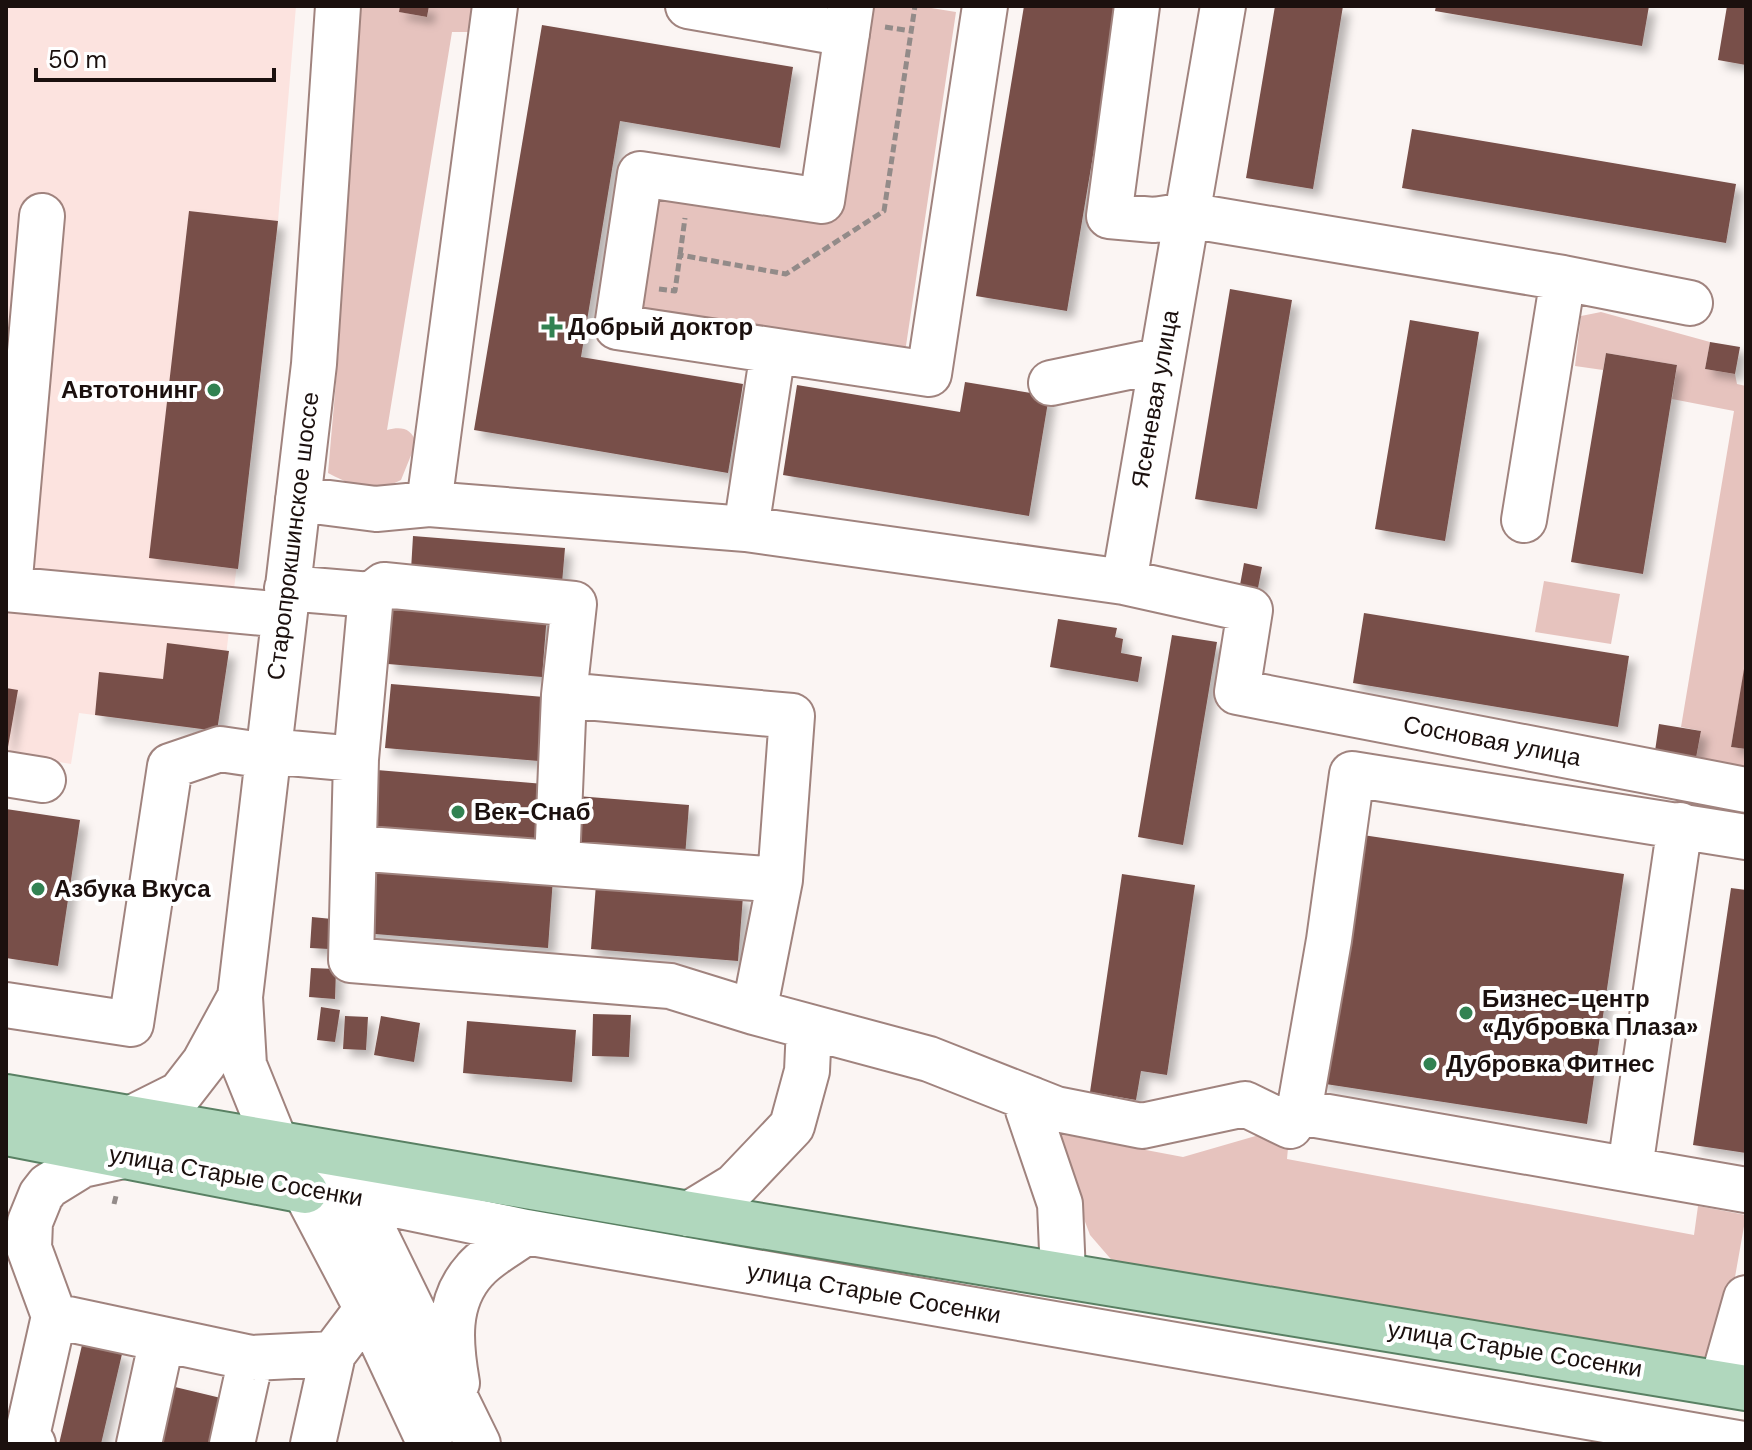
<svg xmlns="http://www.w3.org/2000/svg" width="1752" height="1450" viewBox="0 0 1752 1450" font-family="'DM Sans',sans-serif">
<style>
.built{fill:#fce3df}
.green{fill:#e6c3be}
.building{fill:#784f49;filter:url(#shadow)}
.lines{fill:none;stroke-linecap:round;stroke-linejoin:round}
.minor-casing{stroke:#a0837e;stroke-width:48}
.major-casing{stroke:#598063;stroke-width:48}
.path{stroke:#938b89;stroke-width:5;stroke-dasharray:8 4;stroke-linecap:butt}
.minor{stroke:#fff;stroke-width:44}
.major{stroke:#b0d7bd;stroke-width:44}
.poi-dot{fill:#328252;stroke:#fff;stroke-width:3}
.labels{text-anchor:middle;stroke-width:8;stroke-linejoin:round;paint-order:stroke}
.poi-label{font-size:24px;font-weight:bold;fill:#1b100e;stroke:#fff;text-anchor:start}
.street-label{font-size:24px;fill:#1b100e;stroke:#fff}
</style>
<defs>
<filter id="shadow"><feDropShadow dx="7" dy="7" stdDeviation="4" flood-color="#0004"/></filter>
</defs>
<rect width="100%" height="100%" fill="#fbf5f3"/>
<path class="built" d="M6,6H296L278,221L217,731L79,713L71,764L6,753Z"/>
<path class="green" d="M351,6H400V12L427,17L429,6H482L480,29L468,32H452L387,430C401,426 412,428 416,443L401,480C371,495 356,487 328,473L339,347L325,322Z
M872,6H919L956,12L904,359L638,318L658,183L841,211Z
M1601,312L1710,342L1705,369L1735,374L1737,384L1746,386V660L1731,747L1746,749V766L1684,756L1696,758L1701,731L1681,727L1734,411L1672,399L1677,365L1606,353L1603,370L1575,366L1581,316Z
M1544,581L1620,594L1611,644L1535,632Z
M1290,1126L1287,1159L1694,1235L1698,1206L1746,1215L1724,1339L1707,1359L1689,1364L1122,1272L1090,1235L1060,1155L1061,1134L1183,1157Z"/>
<path class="building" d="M400,6H429L427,17L399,12Z
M1024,6H1118L1067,311L976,296Z
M1275,6H1343L1313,189L1246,178Z
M1436,6H1649L1642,46L1435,11Z
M1727,6H1746V65L1718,60Z
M542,25L793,67L780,148L620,121L581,357L743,384L728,473L474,430Z
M1412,129L1736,184L1726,243L1402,188Z
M189,211L278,221L238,569L149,558Z
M1230,289L1292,300L1257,509L1195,499Z
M1410,320L1479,332L1445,541L1375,529Z
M1710,342L1740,347L1735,374L1705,369Z
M1606,353L1677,365L1643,574L1571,562Z
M965,382L1049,396L1029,516L783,475L797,385L960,412Z
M413,536L565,548L562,583L411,570Z
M1244,563L1262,567L1258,588L1240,585Z
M393,601L547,614L542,677L388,664Z
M1364,613L1629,656L1618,727L1353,683Z
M1058,619L1117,628L1115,637L1123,639L1121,653L1142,657L1138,682L1050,667Z
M1172,635L1217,642L1183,845L1138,837Z
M167,643L229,651L217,731L95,715L99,672L163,679Z
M1744,669L1746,670V749L1731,747Z
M391,684L544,697L539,761L385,748Z
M6,688L18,690L8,747H6Z
M1659,724L1701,731L1696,758L1655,751Z
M377,770L544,784L538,854L371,840Z
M577,796L689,805L684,870L572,861Z
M6,809L80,820L58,966L6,958Z
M1356,834L1624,874L1587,1124L1319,1083Z
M369,862L553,878L548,948L363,933Z
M1122,874L1195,885L1167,1075L1141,1071L1136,1100L1090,1092Z
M596,884L743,896L738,961L591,949Z
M1731,888L1746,890V1153L1693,1145Z
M312,917L332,919L329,949L310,948Z
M311,968L336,969L335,999L309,997Z
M321,1007L340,1010L335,1042L317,1040Z
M593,1014L631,1015L629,1057L592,1056Z
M345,1016L368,1017L366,1050L343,1049Z
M381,1016L420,1023L414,1062L374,1055Z
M467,1021L576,1030L572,1082L463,1073Z
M82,1345L122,1354L101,1444H59Z
M175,1387L225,1399L215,1444H162Z"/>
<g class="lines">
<g class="minor-casing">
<path id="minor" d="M338,6L314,364L240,997L244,1065L276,1144L305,1191L367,1309L430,1444
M495,6L429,504L746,529L1124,582
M688,6L847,34
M851,6L822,201L640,174L617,327L929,374L985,6
M1137,6L1109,216L1154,220L1187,215L1563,278L1690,303
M1223,6L1124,582L1250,610L1237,692L1746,790
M1051,383L1162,360
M298,499L376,509L429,504
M1524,520L1563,278
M746,529L773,351
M287,588L371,595L356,759L351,960L670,986L754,1012L929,1059L1056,1109L1142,1126L1245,1104L1290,1126L1299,1112L1746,1190
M6,589L284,615
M9,589L42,216
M371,595L384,585L574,604L564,695L557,863
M564,695L792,716L780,880L754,1012
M267,751L356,759
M6,774L43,780
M354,848L780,880
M6,1005L131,1024L170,766L220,749L267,756
M1031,1099L1028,1110L1060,1204L1063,1274
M1299,1112L1329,940L1352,774L1746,837
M130,1119L180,1094L204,1063L240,997
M1630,1168L1680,825
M344,1183L357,1197L478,1444
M305,1191L357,1197L526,1232L1743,1444
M689,1214L735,1186L792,1126L807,1071L809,1027
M54,1316L251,1358L333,1354L367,1309
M457,1383C450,1343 446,1302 475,1270C488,1255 510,1244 526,1232
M1722,1383L1746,1298
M33,1444L27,1436L54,1316L29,1248L30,1222L41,1195L48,1186L82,1165L123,1156
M139,1444L162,1339
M232,1444L251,1358
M313,1444L333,1354"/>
</g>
<g class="major-casing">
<path id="major" d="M6,1097L689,1214L1746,1388
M6,1133L305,1191"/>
</g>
<path class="path" d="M885,27L911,31
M680,255L685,218
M659,289L675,291L680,255L786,274L884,211L915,6
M114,1204L116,1196"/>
<use href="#minor" class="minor"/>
<use href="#major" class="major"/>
</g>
<g class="poi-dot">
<path d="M548 315h8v8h8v8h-8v8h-8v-8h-8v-8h8z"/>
<circle cx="214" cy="390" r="8"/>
<circle cx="458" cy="812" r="8"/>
<circle cx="38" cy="889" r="8"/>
<circle cx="1466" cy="1013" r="8"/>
<circle cx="1430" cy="1064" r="8"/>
</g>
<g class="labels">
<g class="poi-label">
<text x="568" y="335">Добрый доктор</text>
<text x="198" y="398" text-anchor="end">Автотонинг</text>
<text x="474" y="820">Век-Снаб</text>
<text x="54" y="897">Азбука Вкуса</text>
<text x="1482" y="1007">Бизнес-центр<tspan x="1482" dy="28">«Дубровка Плаза»</tspan></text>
<text x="1446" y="1072">Дубровка Фитнес</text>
</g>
<g class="street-label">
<text transform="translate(1155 399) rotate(-80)" y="8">Ясеневая улица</text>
<text transform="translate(293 536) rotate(-83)" y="8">Старопрокшинское шоссе</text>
<text transform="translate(1492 741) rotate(11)" y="8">Сосновая улица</text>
<text transform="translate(236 1176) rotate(10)" y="8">улица Старые Сосенки</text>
<text transform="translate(874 1293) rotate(10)" y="8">улица Старые Сосенки</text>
<text transform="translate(1515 1349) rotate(9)" y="8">улица Старые Сосенки</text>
</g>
</g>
<rect width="1752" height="1450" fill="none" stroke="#1b100e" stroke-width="16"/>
<path d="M36 68v12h238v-12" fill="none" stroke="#1b100e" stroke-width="4"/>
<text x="48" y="68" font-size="24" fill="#1b100e" stroke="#ffffff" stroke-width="6" paint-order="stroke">50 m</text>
</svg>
